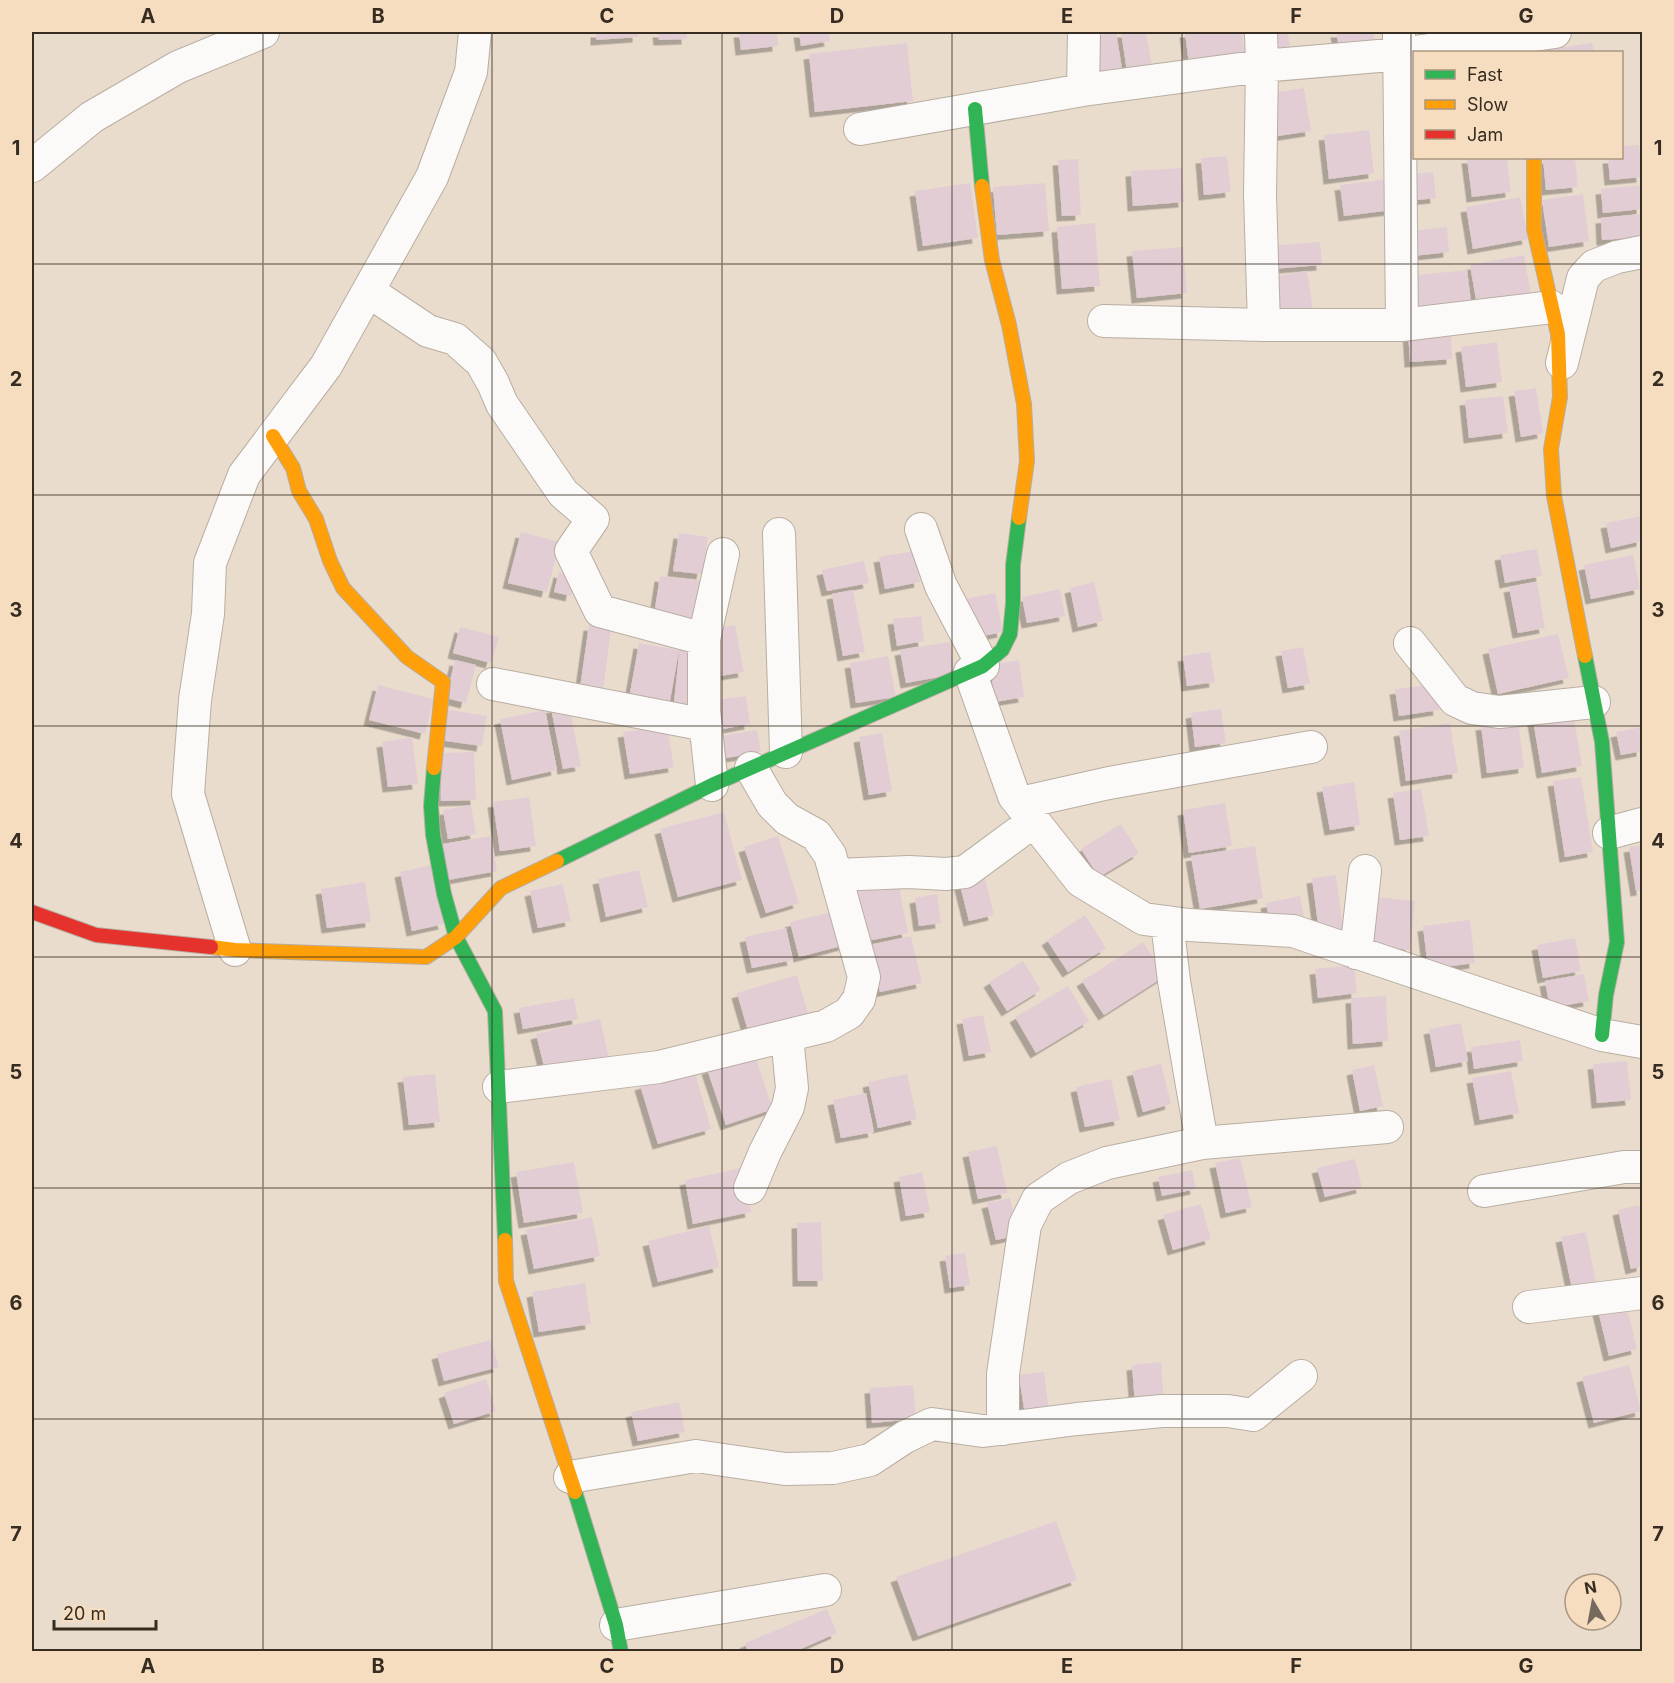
<svg xmlns="http://www.w3.org/2000/svg" width="1674" height="1683" viewBox="0 0 1674 1683" font-family="Inter,sans-serif">
<style>
.building{fill:#e2cdd4;filter:url(#shadow)}
.lines{fill:none;stroke-linecap:round;stroke-linejoin:round}
.street-casing{stroke:#b8aea2;stroke-width:34}
.fast-casing{stroke:#b8aea2;stroke-width:16}
.slow-casing{stroke:#b8aea2;stroke-width:16}
.jam-casing{stroke:#b8aea2;stroke-width:16}
.street{stroke:#fcfaf8;stroke-width:32}
.fast{stroke:#30b455;stroke-width:14}
.slow{stroke:#ff9f0a;stroke-width:14}
.jam{stroke:#e5322d;stroke-width:14}
.grid{fill:none;stroke:#362c21;stroke-width:1.5;stroke-opacity:0.55}
.neatline{fill:none;stroke:#362c21;stroke-width:2}
.grid-label{font-size:20px;text-anchor:middle;font-weight:bold;fill:#362c21}
</style>
<defs>
<filter id="shadow"><feDropShadow dx="-5.5" dy="5.5" stdDeviation="0" flood-color="#0004"/></filter>
</defs>
<rect width="100%" height="100%" fill="#eadccd"/>
<path class="building" d="M596,32H638V37L596,40Z
M658,32H687V39L659,40Z
M739,32H777L778,46L741,50Z
M799,32H828L830,41L801,46Z
M1116,32L1123,75L1099,79L1092,37Z
M1121,32H1146L1152,67L1127,71Z
M1185,32H1242L1245,57L1189,64Z
M1268,32H1288L1290,50L1271,52Z
M1336,32H1373L1375,40L1339,46Z
M907,43L913,101L815,112L809,54Z
M1592,43L1594,52H1537L1536,51Z
M1304,88L1311,131L1271,137L1265,94Z
M1369,130L1374,173L1329,179L1324,135Z
M1639,145L1642,177L1610,180L1608,158H1622V146Z
M1227,156L1231,192L1204,195L1201,158Z
M1467,158H1507L1511,192L1472,197Z
M1543,158H1575L1578,187L1546,190Z
M1078,159L1081,215L1062,216L1058,160Z
M1182,168L1184,202L1133,206L1131,171Z
M1433,172L1436,198L1408,201L1404,175Z
M1388,179L1392,210L1344,216L1340,185Z
M970,183L978,238L923,246L915,191Z
M1045,183L1049,231L997,235L993,187Z
M1642,185V209L1603,213L1601,189Z
M1583,194L1589,241L1549,247L1542,200Z
M1520,197L1528,239L1473,249L1466,207Z
M1642,214V237L1602,240L1601,218Z
M1095,223L1100,286L1062,289L1057,227Z
M1447,227L1449,252L1403,257L1401,232Z
M1320,242L1322,265L1271,269L1269,246Z
M1183,247L1187,293L1137,298L1132,251Z
M1524,255L1531,295L1477,305L1470,265Z
M1467,270L1471,302L1410,309L1407,276Z
M1307,271L1313,311L1276,317L1270,277Z
M1451,328L1452,359L1410,362L1408,330Z
M1497,342L1502,382L1466,387L1461,347Z
M1536,388L1543,433L1521,437L1514,391Z
M1503,396L1508,433L1469,438L1465,400Z
M1642,516V541L1611,548L1606,523Z
M521,532L560,542L547,592L508,583Z
M679,533L708,537L702,574L673,571Z
M1537,549L1542,576L1505,583L1500,555Z
M914,551L920,582L885,589L879,557Z
M1633,555L1640,589L1591,599L1584,565Z
M864,561L869,583L827,591L822,570Z
M559,572L575,576L571,596L554,592Z
M660,576L703,581L697,627L653,622Z
M1094,582L1103,621L1078,627L1070,588Z
M1537,582L1545,628L1518,633L1509,587Z
M1060,589L1065,616L1027,623L1022,597Z
M853,590L865,652L843,656L832,594Z
M995,593L1003,632L973,638L965,599Z
M921,616L924,641L897,646L893,619Z
M589,625L611,628L603,691L580,688Z
M735,625L744,672L720,676L711,630Z
M460,627L499,637L491,663L453,653Z
M1558,634L1569,678L1498,694L1488,649Z
M950,642L955,674L906,683L900,650Z
M639,643L679,650L669,706L629,699Z
M680,645L702,647L694,715L673,713Z
M1303,647L1310,684L1288,688L1281,651Z
M1210,652L1215,682L1187,686L1183,656Z
M888,656L896,697L856,703L850,663Z
M455,660L476,665L466,703L446,698Z
M1019,660L1024,697L995,702L990,665Z
M1435,684L1439,710L1399,716L1395,689Z
M378,685L434,699L425,734L369,720Z
M746,696L750,724L712,731L708,701Z
M569,704L581,766L563,769L551,708Z
M1572,707L1582,766L1542,773L1532,714Z
M444,709L487,716L482,746L439,740Z
M1221,709L1226,743L1195,747L1191,713Z
M545,710L557,770L512,780L500,719Z
M1518,720L1524,768L1487,773L1481,725Z
M1450,723L1458,773L1406,781L1399,731Z
M667,726L674,767L630,774L623,732Z
M1642,727V751L1621,755L1616,732Z
M757,730L761,752L720,759L716,737Z
M882,733L892,791L869,795L859,737Z
M412,737L418,784L388,787L382,742Z
M474,752L476,800L441,801L440,753Z
M1581,777L1593,852L1565,857L1553,781Z
M1354,782L1360,825L1330,830L1322,787Z
M1421,789L1429,836L1400,840L1393,793Z
M529,797L536,846L500,851L493,802Z
M1225,803L1232,846L1189,853L1183,810Z
M471,805L476,834L448,839L443,810Z
M724,812L742,880L678,897L660,829Z
M1121,824L1139,853L1099,877L1081,849Z
M491,836L497,871L448,880L443,844Z
M778,836L799,903L766,913L744,847Z
M1642,845V890L1636,891L1629,847Z
M1255,846L1263,898L1200,909L1191,856Z
M431,865L444,924L412,931L400,872Z
M639,870L648,907L606,917L598,879Z
M984,875L994,915L969,921L959,881Z
M1336,875L1344,935L1320,939L1312,878Z
M898,881L908,933L867,941L857,889Z
M365,882L371,922L327,928L321,889Z
M563,884L571,921L538,928L530,891Z
M937,894L941,923L919,926L915,898Z
M1300,896L1304,917L1270,924L1266,903Z
M1377,897L1415,901L1410,950L1373,946Z
M836,911L845,945L799,957L790,922Z
M1085,915L1106,948L1068,972L1047,940Z
M1470,920L1475,963L1428,969L1423,926Z
M786,928L793,960L752,968L745,937Z
M911,936L922,983L880,992L870,945Z
M1575,938L1581,971L1543,978L1537,945Z
M1143,942L1165,976L1104,1015L1082,981Z
M1023,961L1041,990L1007,1011L989,982Z
M1354,965L1357,993L1318,998L1315,969Z
M1584,974L1589,1001L1550,1008L1545,981Z
M797,975L809,1017L749,1034L737,993Z
M1068,986L1089,1021L1036,1053L1015,1017Z
M1386,996L1388,1041L1353,1044L1351,998Z
M574,998L578,1019L523,1029L519,1008Z
M983,1015L991,1052L969,1056L962,1019Z
M600,1019L609,1059L546,1074L536,1034Z
M1461,1023L1468,1061L1436,1067L1429,1029Z
M1520,1040L1523,1061L1474,1069L1471,1047Z
M754,1053L773,1109L726,1125L707,1069Z
M1627,1061L1631,1100L1597,1103L1593,1064Z
M1161,1064L1171,1104L1143,1112L1132,1071Z
M1374,1065L1383,1106L1360,1111L1352,1070Z
M694,1069L711,1129L658,1144L640,1085Z
M1511,1071L1519,1113L1480,1120L1472,1078Z
M435,1074L440,1122L409,1125L403,1077Z
M907,1074L917,1119L878,1128L868,1082Z
M1111,1079L1120,1120L1085,1127L1076,1087Z
M866,1093L874,1132L841,1138L833,1100Z
M997,1146L1007,1193L978,1199L968,1152Z
M1240,1158L1252,1207L1226,1213L1215,1163Z
M1355,1159L1362,1188L1325,1197L1317,1168Z
M574,1162L583,1213L524,1223L516,1172Z
M741,1168L751,1212L693,1224L685,1180Z
M1192,1170L1196,1189L1162,1196L1158,1177Z
M922,1172L930,1212L906,1216L899,1177Z
M1010,1198L1019,1235L996,1240L987,1203Z
M1201,1204L1211,1239L1173,1250L1163,1215Z
M1639,1205L1642,1219V1266L1631,1269L1618,1210Z
M592,1217L600,1256L534,1269L526,1230Z
M821,1222L823,1281H798L797,1223Z
M709,1226L719,1267L658,1282L648,1241Z
M1586,1232L1596,1283L1572,1288L1561,1237Z
M965,1253L970,1285L950,1288L945,1256Z
M585,1283L591,1324L539,1332L532,1292Z
M1625,1300L1637,1349L1609,1356L1597,1306Z
M491,1340L499,1367L444,1381L437,1354Z
M1161,1362L1164,1402L1135,1404L1132,1365Z
M1629,1365L1641,1411L1594,1423L1582,1377Z
M1044,1372L1049,1411L1025,1415L1019,1375Z
M486,1379L496,1411L454,1424L444,1393Z
M913,1385L916,1419L872,1423L870,1388Z
M679,1402L685,1432L638,1441L631,1412Z
M1056,1521L1077,1580L918,1636L896,1577Z
M827,1609L837,1633L794,1652H748L745,1643Z"/>
<g class="lines">
<g class="street-casing">
<path id="street" d="M1261,32L1262,66L1260,194L1264,325
M1399,32L1402,325
M1415,52L1555,32
M1083,90L1084,32
M860,129L1083,90L1262,66L1414,53
M32,166L92,117L178,67L263,32
M368,291L428,331L455,339L481,362L493,383L502,404L563,493L593,519L571,551L600,611L704,639
M1104,321L1264,325H1402L1552,307
M1562,363L1583,278L1594,266L1617,257L1642,252
M921,529L941,586L983,666
M779,534L786,752
M1410,643L1455,700L1472,708L1499,712L1594,702
M970,672L1014,796L1081,881L1144,919L1189,925L1293,931L1602,1035L1642,1042
M493,684L706,725
M712,785L704,711V639L723,554
M1020,803L1109,783L1311,747
M1609,833L1642,824
M836,875L909,872L946,874L965,872L1034,821
M235,950L188,794L195,700L208,614L210,563L244,475L326,366L432,177L471,72L475,32
M1356,953L1365,871
M499,1087L659,1067L826,1026L849,1013L859,999L864,977L830,855L816,835L787,819L772,804L751,768
M1202,1143L1387,1127
M750,1188L765,1152L788,1107L792,1088L787,1036
M1484,1191L1624,1167H1642
M1529,1307L1642,1293
M1003,1429V1374L1025,1225L1038,1199L1069,1178L1107,1163L1202,1143L1174,981L1167,922
M570,1477L696,1456L785,1469L833,1468L870,1460L905,1437L932,1424L983,1431L1077,1419L1162,1411H1228L1253,1415L1301,1376
M616,1625L825,1590"/>
</g>
<g class="fast-casing">
<path id="fast" d="M975,109L982,186
M1585,656L1602,742L1617,942L1606,995L1602,1035
M434,768L431,806L433,835L444,894L456,937L495,1011L505,1240
M557,861L712,785L983,666L1002,650L1010,634L1013,603V565L1019,518
M575,1492L616,1625L621,1652"/>
</g>
<g class="slow-casing">
<path id="slow" d="M1534,158V229L1558,334L1560,397L1551,449L1554,496L1585,656
M982,186L992,260L1009,325L1024,404L1027,461L1019,518
M273,436L293,468L299,491L316,519L330,561L343,588L407,657L443,682L434,768
M211,947L235,950L426,957L456,937L501,888L557,861
M505,1240L506,1281L575,1492"/>
</g>
<g class="jam-casing">
<path id="jam" d="M32,912L96,935L211,947"/>
</g>
<use href="#street" class="street"/>
<use href="#fast" class="fast"/>
<use href="#slow" class="slow"/>
<use href="#jam" class="jam"/>
</g>
<path class="grid" d="M263,32V1652M492,32V1652M722,32V1652M952,32V1652M1182,32V1652M1411,32V1652M32,264H1642M32,495H1642M32,726H1642M32,957H1642M32,1188H1642M32,1419H1642"/>
<rect width="1674" height="1683" fill="none" stroke="#f7ddc0" stroke-width="66"/>
<rect x="1413" y="51" width="210" height="108" fill="#f7ddc0" stroke="#aa9680" stroke-width="1.5"/>
<rect x="1425" y="70" width="30" height="9" fill="#30b455" stroke="#aa9680" stroke-width="1.5"/>
<text x="1467" y="81" font-size="18" fill="#362c21">Fast</text>
<rect x="1425" y="100" width="30" height="9" fill="#ff9f0a" stroke="#aa9680" stroke-width="1.5"/>
<text x="1467" y="111" font-size="18" fill="#362c21">Slow</text>
<rect x="1425" y="130" width="30" height="9" fill="#e5322d" stroke="#aa9680" stroke-width="1.5"/>
<text x="1467" y="141" font-size="18" fill="#362c21">Jam</text>
<g transform="translate(1593 1602) rotate(350)"><circle r="28" fill="#f7ddc0" stroke="#aa9680" stroke-width="1.5"/>
<path d="M0-4.5L10 22L0 15L-10 22Z" fill="#756a5d"/>
<text y="-9" font-size="16" font-weight="bold" text-anchor="middle" fill="#362c21">N</text>
</g>
<path d="M54 1620v9h102v-9" fill="none" stroke="#362c21" stroke-width="3"/>
<text x="63" y="1620" font-size="18" fill="#362c21" stroke="#f7ddc0" stroke-width="4.5" paint-order="stroke">20 m</text>
<rect x="33" y="33" width="1608" height="1617" class="neatline"/>
<g class="grid-label">
<text x="148" y="23">A</text>
<text x="378" y="23">B</text>
<text x="607" y="23">C</text>
<text x="837" y="23">D</text>
<text x="1067" y="23">E</text>
<text x="1296" y="23">F</text>
<text x="1526" y="23">G</text>
<text x="16" y="155">1</text>
<text x="1658" y="155">1</text>
<text x="16" y="386">2</text>
<text x="1658" y="386">2</text>
<text x="16" y="617">3</text>
<text x="1658" y="617">3</text>
<text x="16" y="848">4</text>
<text x="1658" y="848">4</text>
<text x="16" y="1079">5</text>
<text x="1658" y="1079">5</text>
<text x="16" y="1310">6</text>
<text x="1658" y="1310">6</text>
<text x="16" y="1541">7</text>
<text x="1658" y="1541">7</text>
<text x="148" y="1673">A</text>
<text x="378" y="1673">B</text>
<text x="607" y="1673">C</text>
<text x="837" y="1673">D</text>
<text x="1067" y="1673">E</text>
<text x="1296" y="1673">F</text>
<text x="1526" y="1673">G</text>
</g>
</svg>
